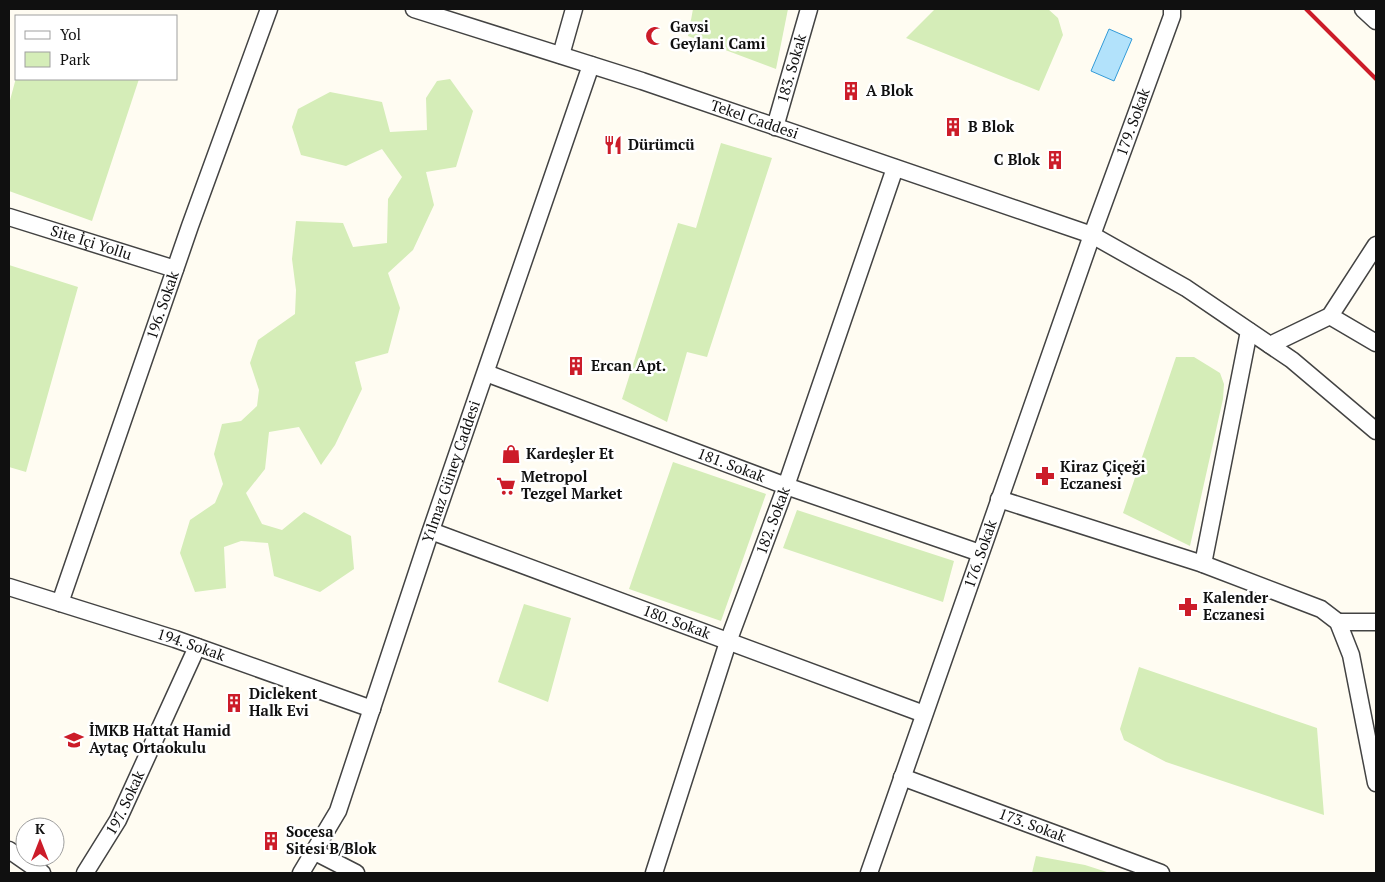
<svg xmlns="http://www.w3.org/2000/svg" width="1385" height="882" viewBox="0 0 1385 882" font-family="'PT Serif',serif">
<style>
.green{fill:#d5edb8}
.water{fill:#b2e2fb;stroke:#339bd8}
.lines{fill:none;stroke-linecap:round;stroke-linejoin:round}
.minor-casing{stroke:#434343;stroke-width:19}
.minor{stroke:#fff;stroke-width:16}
.rail{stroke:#cc1c29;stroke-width:4}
.labels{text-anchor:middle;stroke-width:5;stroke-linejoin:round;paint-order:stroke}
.poi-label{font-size:15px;font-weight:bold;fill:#101010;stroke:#fff;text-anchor:start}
.street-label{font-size:15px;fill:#101010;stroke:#fff}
</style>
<rect width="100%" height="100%" fill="#fffcf2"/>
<path class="green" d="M693,9H788L776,69L688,36Z
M935,9H1048L1058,18L1063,35L1039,91L906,38Z
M16,78L139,79L92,221L9,191V104Z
M450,79L473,111L456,167L426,172L434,205L413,250L388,273L400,308L388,353L355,362L362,389L335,445L321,465L299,427L269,432L265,469L246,493L262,524L282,530L304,512L351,536L354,569L320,592L274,576L268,543L241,541L224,547L226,588L195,592L180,553L190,520L215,503L223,484L214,454L222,424L241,421L257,406L259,390L250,363L258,340L295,314L296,290L292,259L296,221L343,223L353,247L387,243L388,199L402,177L382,149L346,166L301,155L292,127L298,109L330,92L382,102L390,132L427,130L426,98L437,81Z
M721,143L772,158L707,357L687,352L667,422L622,399L678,223L696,228Z
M9,265L78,287L26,472L9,467Z
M1176,357H1194L1220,373L1224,384L1223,399L1190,546L1123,513Z
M673,462L766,494L721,621L629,589Z
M797,510L954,561L943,602L783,548Z
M524,604L571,618L548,702L498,682Z
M1139,667L1317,728L1324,815L1166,762L1124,740L1120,729Z
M1036,856L1085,865L1110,873H1032Z"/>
<path class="water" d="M1109,29L1132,39L1114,81L1091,71Z"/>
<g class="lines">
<g class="minor-casing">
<g id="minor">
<path id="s1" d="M414,9L642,81L1092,235L1186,288L1292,360L1376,431"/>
<path d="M1363,9L1376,21"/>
<path d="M561,55L574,9"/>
<path id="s2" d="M775,127L809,9"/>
<path id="s3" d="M9,217L175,269"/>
<path d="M1330,316L1376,343"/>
<path d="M1270,345L1330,316L1376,245"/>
<path id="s4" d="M486,373L786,486L980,553"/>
<path d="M999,499L1203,564L1321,609L1338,622L1351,655L1376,783"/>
<path id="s5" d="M431,531L924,714"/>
<path d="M1203,564L1249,331"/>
<path id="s6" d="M9,587L175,639L372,709"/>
<path id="s7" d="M60,603L190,226L269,9"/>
<path d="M1338,622H1376"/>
<path id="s8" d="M902,777L1161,873"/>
<path d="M9,850L42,873"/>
<path d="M315,852L356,873"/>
<path id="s9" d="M85,873L118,820L197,647"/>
<path id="s10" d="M301,873L338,811L428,539L591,65"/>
<path id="s11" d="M654,873L728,642L786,486L895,168"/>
<path id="s12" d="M869,873L1092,235L1172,16V9"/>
</g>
</g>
<use href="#minor" class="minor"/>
<path class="rail" d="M1306,9L1376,79"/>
</g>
<defs>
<g id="mosque-bare" transform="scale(1.5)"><path d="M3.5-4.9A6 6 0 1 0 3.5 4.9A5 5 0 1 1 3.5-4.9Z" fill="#cc1c29" stroke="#fff" stroke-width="2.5" paint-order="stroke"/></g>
<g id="building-bare" transform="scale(1.5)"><path d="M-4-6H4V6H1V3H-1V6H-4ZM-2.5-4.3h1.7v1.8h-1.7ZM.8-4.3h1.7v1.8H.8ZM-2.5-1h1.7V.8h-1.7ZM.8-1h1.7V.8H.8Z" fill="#cc1c29" stroke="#fff" stroke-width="2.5" paint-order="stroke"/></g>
<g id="restaurant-bare" transform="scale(1.5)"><path d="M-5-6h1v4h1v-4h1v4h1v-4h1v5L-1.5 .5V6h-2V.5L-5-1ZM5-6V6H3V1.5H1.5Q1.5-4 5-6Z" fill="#cc1c29" stroke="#fff" stroke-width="2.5" paint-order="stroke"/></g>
<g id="shop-bare" transform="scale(1.5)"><path d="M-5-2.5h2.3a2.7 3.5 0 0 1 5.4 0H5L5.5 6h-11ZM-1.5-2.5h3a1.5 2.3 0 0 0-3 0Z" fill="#cc1c29" stroke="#fff" stroke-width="2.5" paint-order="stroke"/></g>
<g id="pharmacy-bare" transform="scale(1.5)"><path d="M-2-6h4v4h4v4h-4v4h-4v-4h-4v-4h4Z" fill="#cc1c29" stroke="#fff" stroke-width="2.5" paint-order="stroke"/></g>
<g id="supermarket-bare" transform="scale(1.5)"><path d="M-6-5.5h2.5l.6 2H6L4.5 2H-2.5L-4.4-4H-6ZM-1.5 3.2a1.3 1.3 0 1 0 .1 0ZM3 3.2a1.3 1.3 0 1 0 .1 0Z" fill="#cc1c29" stroke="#fff" stroke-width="2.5" paint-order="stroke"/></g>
<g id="school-bare" transform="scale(1.5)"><path d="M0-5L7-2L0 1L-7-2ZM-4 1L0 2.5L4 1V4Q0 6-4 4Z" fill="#cc1c29" stroke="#fff" stroke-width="2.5" paint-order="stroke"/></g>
</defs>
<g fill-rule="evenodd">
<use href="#mosque-bare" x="655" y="36"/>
<use href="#building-bare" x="851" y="91"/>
<use href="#building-bare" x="953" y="127"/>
<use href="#restaurant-bare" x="613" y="145"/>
<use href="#building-bare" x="1055" y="160"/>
<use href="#building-bare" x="576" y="366"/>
<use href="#shop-bare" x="511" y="454"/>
<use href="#pharmacy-bare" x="1045" y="476"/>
<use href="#supermarket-bare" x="506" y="486"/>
<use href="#pharmacy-bare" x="1188" y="607"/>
<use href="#building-bare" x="234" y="703"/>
<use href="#school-bare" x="74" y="740"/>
<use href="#building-bare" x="271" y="841"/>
</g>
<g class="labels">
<g class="poi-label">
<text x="670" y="32">Gavsi<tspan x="670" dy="17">Geylani Cami</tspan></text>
<text x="866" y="96">A Blok</text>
<text x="968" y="132">B Blok</text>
<text x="628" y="150">Dürümcü</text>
<text x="1040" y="165" text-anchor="end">C Blok</text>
<text x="591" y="371">Ercan Apt.</text>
<text x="526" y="459">Kardeşler Et</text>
<text x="1060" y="472">Kiraz Çiçeği<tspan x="1060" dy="17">Eczanesi</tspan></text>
<text x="521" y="482">Metropol<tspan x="521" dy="17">Tezgel Market</tspan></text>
<text x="1203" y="603">Kalender<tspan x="1203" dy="17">Eczanesi</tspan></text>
<text x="249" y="699">Diclekent<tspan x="249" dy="17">Halk Evi</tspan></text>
<text x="89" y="736">İMKB Hattat Hamid<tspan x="89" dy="17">Aytaç Ortaokulu</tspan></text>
<text x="286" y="837">Socesa<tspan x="286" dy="17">Sitesi B/Blok</tspan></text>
</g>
<g class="street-label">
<text dy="5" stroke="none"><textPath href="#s2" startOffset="61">183. Sokak</textPath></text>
<text dy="5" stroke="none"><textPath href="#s1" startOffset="358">Tekel Caddesi</textPath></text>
<text dy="5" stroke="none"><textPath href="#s12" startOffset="796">179. Sokak</textPath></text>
<text dy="5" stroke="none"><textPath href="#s3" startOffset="86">Site İçi Yollu</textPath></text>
<text dy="5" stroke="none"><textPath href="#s7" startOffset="315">196. Sokak</textPath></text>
<text dy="5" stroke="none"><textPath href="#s4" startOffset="262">181. Sokak</textPath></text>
<text dy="5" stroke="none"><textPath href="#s10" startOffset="430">Yılmaz Güney Caddesi</textPath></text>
<text dy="5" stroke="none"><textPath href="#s11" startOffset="372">182. Sokak</textPath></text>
<text dy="5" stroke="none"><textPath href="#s12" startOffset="338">176. Sokak</textPath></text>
<text dy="5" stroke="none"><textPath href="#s5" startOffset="262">180. Sokak</textPath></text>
<text dy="5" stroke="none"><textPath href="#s6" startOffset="191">194. Sokak</textPath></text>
<text dy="5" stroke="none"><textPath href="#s9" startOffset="81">197. Sokak</textPath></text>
<text dy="5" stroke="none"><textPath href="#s8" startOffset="139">173. Sokak</textPath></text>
</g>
</g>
<rect width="1385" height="882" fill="none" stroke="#101010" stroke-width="20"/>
<rect x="15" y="15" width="162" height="65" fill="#ffffff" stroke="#9f9f9f"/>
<rect x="25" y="31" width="25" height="8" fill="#ffffff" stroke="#9f9f9f"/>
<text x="60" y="40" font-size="15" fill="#101010">Yol</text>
<rect x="25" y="52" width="25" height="15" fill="#d5edb8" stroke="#9f9f9f"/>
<text x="60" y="65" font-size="15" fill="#101010">Park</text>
<g transform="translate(40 842)"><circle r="24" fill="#ffffff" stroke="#9f9f9f"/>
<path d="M0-4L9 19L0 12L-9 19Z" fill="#cc1c29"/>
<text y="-8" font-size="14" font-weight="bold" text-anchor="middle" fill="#101010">K</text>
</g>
</svg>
